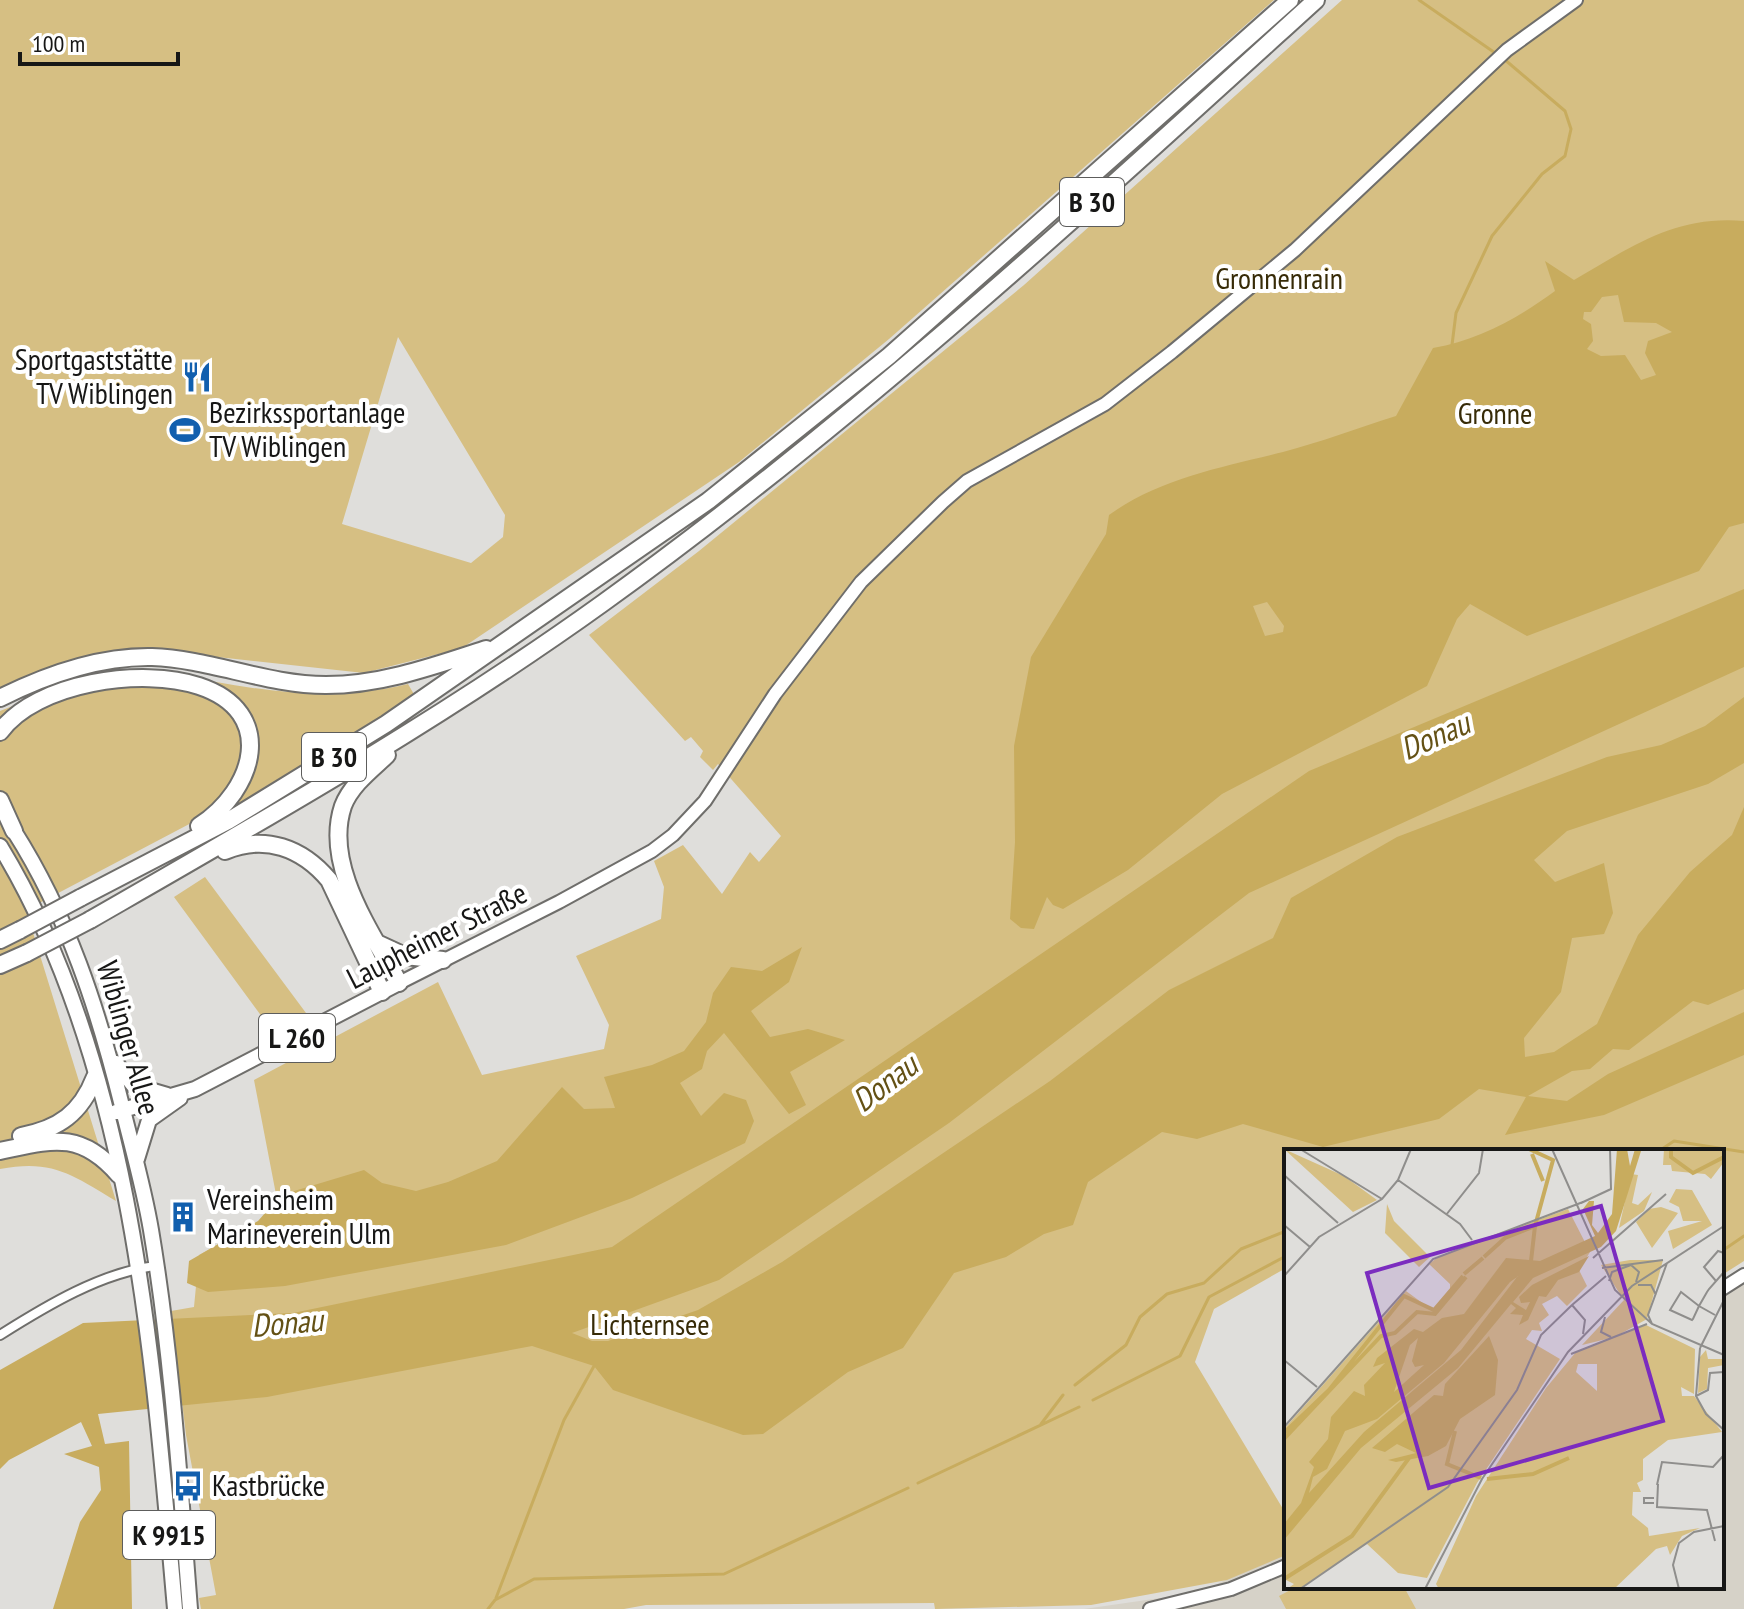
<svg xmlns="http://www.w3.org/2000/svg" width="1744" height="1609" viewBox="0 0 1744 1609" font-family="'PT Sans Narrow',sans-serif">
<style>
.built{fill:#d6d2c8}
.green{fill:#d6bf83;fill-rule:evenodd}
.water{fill:#c8ac5e;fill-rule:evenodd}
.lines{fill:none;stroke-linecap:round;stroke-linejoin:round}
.stream{stroke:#c8ac5e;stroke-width:3}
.street-casing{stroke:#6f6e6b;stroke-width:12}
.secondary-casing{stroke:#6f6e6b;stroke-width:16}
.primary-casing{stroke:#6f6e6b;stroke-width:18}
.highway-casing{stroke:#6f6e6b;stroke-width:20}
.street{stroke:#fff;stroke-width:8}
.secondary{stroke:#fff;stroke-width:12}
.primary{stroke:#fff;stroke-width:14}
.highway{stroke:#fff;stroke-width:16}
.highway-bridge-casing{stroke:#6f6e6b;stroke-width:20;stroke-linecap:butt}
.highway-bridge{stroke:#fff;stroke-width:16}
.labels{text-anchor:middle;stroke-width:8;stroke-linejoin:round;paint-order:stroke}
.shield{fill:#fff;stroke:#5d5d5c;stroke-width:2}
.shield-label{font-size:28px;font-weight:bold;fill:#171716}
.park-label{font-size:30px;fill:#372b07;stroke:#fff}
.poi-label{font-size:30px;fill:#171716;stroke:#fff;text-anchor:start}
.street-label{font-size:30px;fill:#171716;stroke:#fff}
.water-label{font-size:32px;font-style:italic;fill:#645115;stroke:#fff}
.inset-river{fill:none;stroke:#c8ac5e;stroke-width:4}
.inset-road{fill:none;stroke:#8f8e8c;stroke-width:2}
.view{fill:#7b2cbf;fill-opacity:0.15;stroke:#7b2cbf;stroke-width:4}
.inset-edge{fill:none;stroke:#171716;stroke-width:4}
</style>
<rect width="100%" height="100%" fill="#dfdedb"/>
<path class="built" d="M1744,1266V1609H1084L1202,1592L1286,1548V1587H1722V1280Z"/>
<path class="green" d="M0,0H1274L889,339L739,462L462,648L364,673L190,654L85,656L0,694ZM398,337L505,515L503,537L471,563L342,524Z
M1342,0H1744V1261L1722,1275V1151H1286V1268L1214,1309L1195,1362L1286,1514V1555L1227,1580L1091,1605L935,1609L934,1603L646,1605L624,1609H201L199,1598L216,1595L186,1435L171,1311L194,1307L199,1255L279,1210L254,1080L438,982L482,1075L604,1049L609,1025L576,956L661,919L664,887L654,861L683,845L722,894L750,852L759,862L781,836L718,764L713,770L700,757L703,751L691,737L685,741L589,635L699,551L1024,285Z
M169,673C253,689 322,704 408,684L415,696L240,804L214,811L26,910L116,1201C72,1175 53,1159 0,1169V711L92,675Z
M205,877L306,1013L276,1036L174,897Z
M1296,1587H1404L1416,1609H1286L1279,1596Z"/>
<path class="water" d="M1744,221V523L1729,527L1699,571L1527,636L1470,604L1457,619L1427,686L1222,794L1128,870L1063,909L1053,905L1047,897L1034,929L1021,928L1010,919L1015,842L1014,746L1031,657L1106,534L1109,515C1160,478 1223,467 1283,452C1321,442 1358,428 1396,416L1433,348C1479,340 1518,318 1555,291L1545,261L1574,280C1631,247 1675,215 1744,221ZM1618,295L1624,322L1656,323L1672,332L1648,341L1645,353L1656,375L1641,380L1625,355L1601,356L1587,349L1593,341L1591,324L1583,319L1584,312H1591L1602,297ZM1267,602L1284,626L1283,632L1265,636L1253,606Z
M1744,589V667L1249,893L949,1123L719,1280L572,1333L592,1341H608L698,1310L782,1262L1050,1081L1169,990L1273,938L1291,898L1397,837L1607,757L1661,745L1705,726L1744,697V763L1708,784L1567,831L1534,860L1555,882L1604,863L1613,913L1604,934L1572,938L1561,992L1524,1038L1525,1057L1554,1052L1597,1024L1638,935L1690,872L1732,835L1744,807V989L1708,1005L1693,1001L1629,1050L1613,1049L1590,1069L1572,1071L1528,1096L1567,1101L1608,1074L1744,1012V1055L1604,1115L1505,1135L1526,1097L1479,1089L1439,1119L1323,1147L1243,1124L1197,1139L1162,1132L1088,1182L1073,1225L1044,1234L1006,1257L954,1273L903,1348L848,1372L763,1434L743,1435L613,1390L594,1366L532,1346L267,1397L98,1414L105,1444L129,1441L132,1609H53L80,1522L101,1490L99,1467L64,1454L92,1446L81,1422L9,1460L0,1469V1370L83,1323L293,1313L612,1247L1309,771Z
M802,947L789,982L751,1011L770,1037L808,1029L845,1040L790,1072L806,1105L789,1114L724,1033L707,1051L702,1069L680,1083L701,1116L724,1093L746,1100L754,1121L745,1143L632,1198L506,1245L285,1286L208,1292L187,1283L189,1261L258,1221L281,1195L364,1170L382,1183L416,1191L448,1182L497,1161L562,1087L584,1109L615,1108L604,1077L652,1065L684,1051L706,1022L713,993L731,967L762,971Z"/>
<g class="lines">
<path class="stream" d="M1419,0L1498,55
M1452,345L1456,313L1492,236L1542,174L1565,156L1571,129L1565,111L1504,59
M1659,1151L1674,1141L1744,1152
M1722,1251L1744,1236
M1075,1385L1126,1345L1140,1317L1167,1294L1204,1283L1241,1249L1286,1231
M1093,1400L1180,1356L1209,1297L1286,1256
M1041,1424L1063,1395
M918,1483L1079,1407
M496,1598L564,1420L594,1366
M488,1609L495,1600L534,1579L724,1574L908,1488"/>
<g class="street-casing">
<path id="street" d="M0,1335C46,1306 102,1272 156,1266"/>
</g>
<g class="secondary-casing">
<path id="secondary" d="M399,983L559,902L652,851L673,835L705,801L775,694L861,582L943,502L967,481L1105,404L1172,352L1295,250L1507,50L1576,0
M1722,1289L1744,1275
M1150,1609L1231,1589L1286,1566"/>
</g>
<g class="primary-casing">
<path id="primary" d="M14,831C68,916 98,1009 122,1106C132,1147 144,1188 151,1230C172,1355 180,1483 190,1609
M0,846C133,1065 153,1359 175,1609
M116,1063L133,1085L167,1095
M116,1112L195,1089L399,983
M137,1159L149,1120L180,1098"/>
</g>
<g class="highway-casing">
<path id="highway" d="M0,698C46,675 100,656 152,657C210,659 267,685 326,685C381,685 434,666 486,649
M0,732C36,682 143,667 199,686C278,712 255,790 199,826
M387,755C371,770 351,785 343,806C323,866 372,932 399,983
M0,800L14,831
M225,851C265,834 302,848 329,880L382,992
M80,898L228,821L386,724L708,501L889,356L1290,0
M90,920C264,820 439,721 603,603C856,421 1086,209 1316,0
M0,940L20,930
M379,944L405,956L443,960
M0,965L27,953
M21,1136C59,1129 81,1113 95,1077
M0,1151C52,1140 80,1130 119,1175"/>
</g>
<use href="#street" class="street"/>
<use href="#secondary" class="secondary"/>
<use href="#primary" class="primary"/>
<use href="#highway" class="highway"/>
<g class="highway-bridge-casing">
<path id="highway-bridge" d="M20,930L80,898
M27,953L90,920"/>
</g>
<use href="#highway-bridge" class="highway-bridge"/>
</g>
<defs>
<g id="restaurant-bare" transform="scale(2.4)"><path d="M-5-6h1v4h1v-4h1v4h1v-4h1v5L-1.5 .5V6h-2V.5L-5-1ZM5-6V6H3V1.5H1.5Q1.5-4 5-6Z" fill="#115fae" stroke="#fff" stroke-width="2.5" paint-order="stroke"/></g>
<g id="stadium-bare" transform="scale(2.4)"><path d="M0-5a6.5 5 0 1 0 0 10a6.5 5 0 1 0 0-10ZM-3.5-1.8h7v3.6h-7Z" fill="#115fae" stroke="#fff" stroke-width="2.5" paint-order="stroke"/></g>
<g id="building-bare" transform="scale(2.4)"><path d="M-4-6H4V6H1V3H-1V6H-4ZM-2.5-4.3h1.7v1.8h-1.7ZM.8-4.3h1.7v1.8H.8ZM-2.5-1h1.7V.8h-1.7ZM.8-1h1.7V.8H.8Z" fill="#115fae" stroke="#fff" stroke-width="2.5" paint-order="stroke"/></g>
<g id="bus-bare" transform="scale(2.4)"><path d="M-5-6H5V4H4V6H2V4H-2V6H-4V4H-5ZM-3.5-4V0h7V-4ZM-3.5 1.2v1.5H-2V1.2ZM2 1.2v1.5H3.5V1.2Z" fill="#115fae" stroke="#fff" stroke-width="2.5" paint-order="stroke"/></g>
</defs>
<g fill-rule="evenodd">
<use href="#restaurant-bare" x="197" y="377"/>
<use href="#stadium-bare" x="185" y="430"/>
<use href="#building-bare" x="183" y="1217"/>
<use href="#bus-bare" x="188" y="1486"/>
</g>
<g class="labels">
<g class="shield">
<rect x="1060" y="178" width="64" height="48" rx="6"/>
<rect x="302" y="733" width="64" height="48" rx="6"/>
<rect x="259" y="1014" width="76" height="48" rx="6"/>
<rect x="123" y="1511" width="92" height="48" rx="6"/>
</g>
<g class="shield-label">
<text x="1092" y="212">B 30</text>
<text x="334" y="767">B 30</text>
<text x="297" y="1048">L 260</text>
<text x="169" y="1545">K 9915</text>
</g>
<g class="park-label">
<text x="1279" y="289">Gronnenrain</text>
<text x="1495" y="424">Gronne</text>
<text x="650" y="1335">Lichternsee</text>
</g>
<g class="poi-label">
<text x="173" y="370" text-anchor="end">Sportgaststätte<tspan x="173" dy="34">TV Wiblingen</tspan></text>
<text x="209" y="423">Bezirkssportanlage<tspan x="209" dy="34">TV Wiblingen</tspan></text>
<text x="207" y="1210">Vereinsheim<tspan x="207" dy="34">Marineverein Ulm</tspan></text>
<text x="212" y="1496">Kastbrücke</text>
</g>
<g class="street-label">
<text transform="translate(437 936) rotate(-27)" y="10">Laupheimer Straße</text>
<text transform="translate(128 1038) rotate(74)" y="10">Wiblinger Allee</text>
</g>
<g class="water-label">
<text transform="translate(1435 736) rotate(-24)" y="11">Donau</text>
<text transform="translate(885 1083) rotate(-37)" y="11">Donau</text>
<text transform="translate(287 1323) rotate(-5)" y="11">Donau</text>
</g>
</g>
<g transform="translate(1284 1149)">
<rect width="440" height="440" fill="#dfdedb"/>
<path d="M0,0L60,27L93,51L69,63ZM380,0H440V13L427,30L421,25L388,22L387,16H379ZM347,25L354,26L348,54L354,56L368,43L360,62L335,79ZM392,40L408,41L428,76L389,100L384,82L418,72H399L395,58L385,53ZM103,55L110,72L146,108L135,118L101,84ZM377,58L394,64L368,99L352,73L365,60ZM284,60L306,103L295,121L303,137L283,157L273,147L258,155L265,166L255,174L258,182L248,181L242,190L276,210L193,334L143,429L114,424L83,395L15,440H3L10,435L0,430V280L122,142L148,161L166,144V135L145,115L154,108ZM346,111H379L363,170L331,188L298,196L340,151L317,116ZM362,176L411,200L410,245L397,238L398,247H410L438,283L384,291L359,310V331L353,334L357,343H349L348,366L364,379L365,387L416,379L398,387L386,406L383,397L372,400L330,440H155L152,435L192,347L262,239L292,203ZM294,215H313V242L292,223ZM422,201L424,210H440V216L424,219L423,240L414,244L416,208Z" fill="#d6bf83" fill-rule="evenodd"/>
<path d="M333,0H343L346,17L351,0L357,2L332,82L317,98L249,129L229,153L242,161L246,153L237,154L235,148L248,136L305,107L295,123L274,131L262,148L255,147L244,171L235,176L239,166L226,165L232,159L227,155L174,219L77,299L0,391V375L17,354L30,318L25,313L44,290L47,268L70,242L81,247L80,236L101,214L89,218L93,209L130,180L139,183L158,169L180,165L222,109L256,112L311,87L299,60L305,52H310L308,76L314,84L328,65ZM250,116L233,128L177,201L80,283L25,344L29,328L43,320L61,282L93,270L160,214L226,133ZM134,189L128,212L131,218L140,216L110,243L126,196ZM205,187L214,211L211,246L176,270L162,297L144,307L112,313L104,311L132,304L113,295L101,303L88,299L150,246L159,247L161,235Z" fill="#c8ac5e" fill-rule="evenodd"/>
<path class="inset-river" d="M387,0V8L409,24L440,8M248,5L259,32M200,108L221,89L251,77L269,11L245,0M247,112L251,77M180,125L199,109M171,282L163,315L197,329M0,284L45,241L120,147L150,161L179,127M0,290L97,187L111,184L133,163L151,165L182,128M203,330L249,325L285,309M0,430L68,387L125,309"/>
<path class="inset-road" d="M16,0L98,50M268,0L331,141L368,175L440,206M0,26L54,74M114,31L176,75L188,91M297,54L327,40L326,0M162,66L195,24L199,0M0,76L26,98M309,109L382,45M318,119L379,111M0,127L35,88L98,50L114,31L127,0M325,132L328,123L347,116L355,123L352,133M432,132L420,118L434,102L440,104M354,136H367L372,146M288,156L322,127M288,156L301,171L299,185M431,166L415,157L397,143L386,161L408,171L409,170L415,157L423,143L425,140L440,123M321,168L317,183L327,188M368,175L364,166L383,114M416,199L412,247L422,265L440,281M416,199L440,151M287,205L363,175M0,211L33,238M412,247L424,241L426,224L440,223M0,278L149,110L299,53M374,335L373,358L423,361L431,392M373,336L378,313L429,318L440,306M370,349H360V354H370M16,440L164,338L233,241L257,186L288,156M141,440L198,330L284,203L348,137L440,77M395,440L389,416L395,394L410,383L440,377"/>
<path class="view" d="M317,57L379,272L145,339L83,124Z"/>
<rect width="440" height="440" class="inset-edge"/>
</g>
<path d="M20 52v12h158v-12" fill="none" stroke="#171716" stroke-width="4"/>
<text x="32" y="52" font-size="24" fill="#171716" stroke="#ffffff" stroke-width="6" paint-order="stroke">100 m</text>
</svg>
